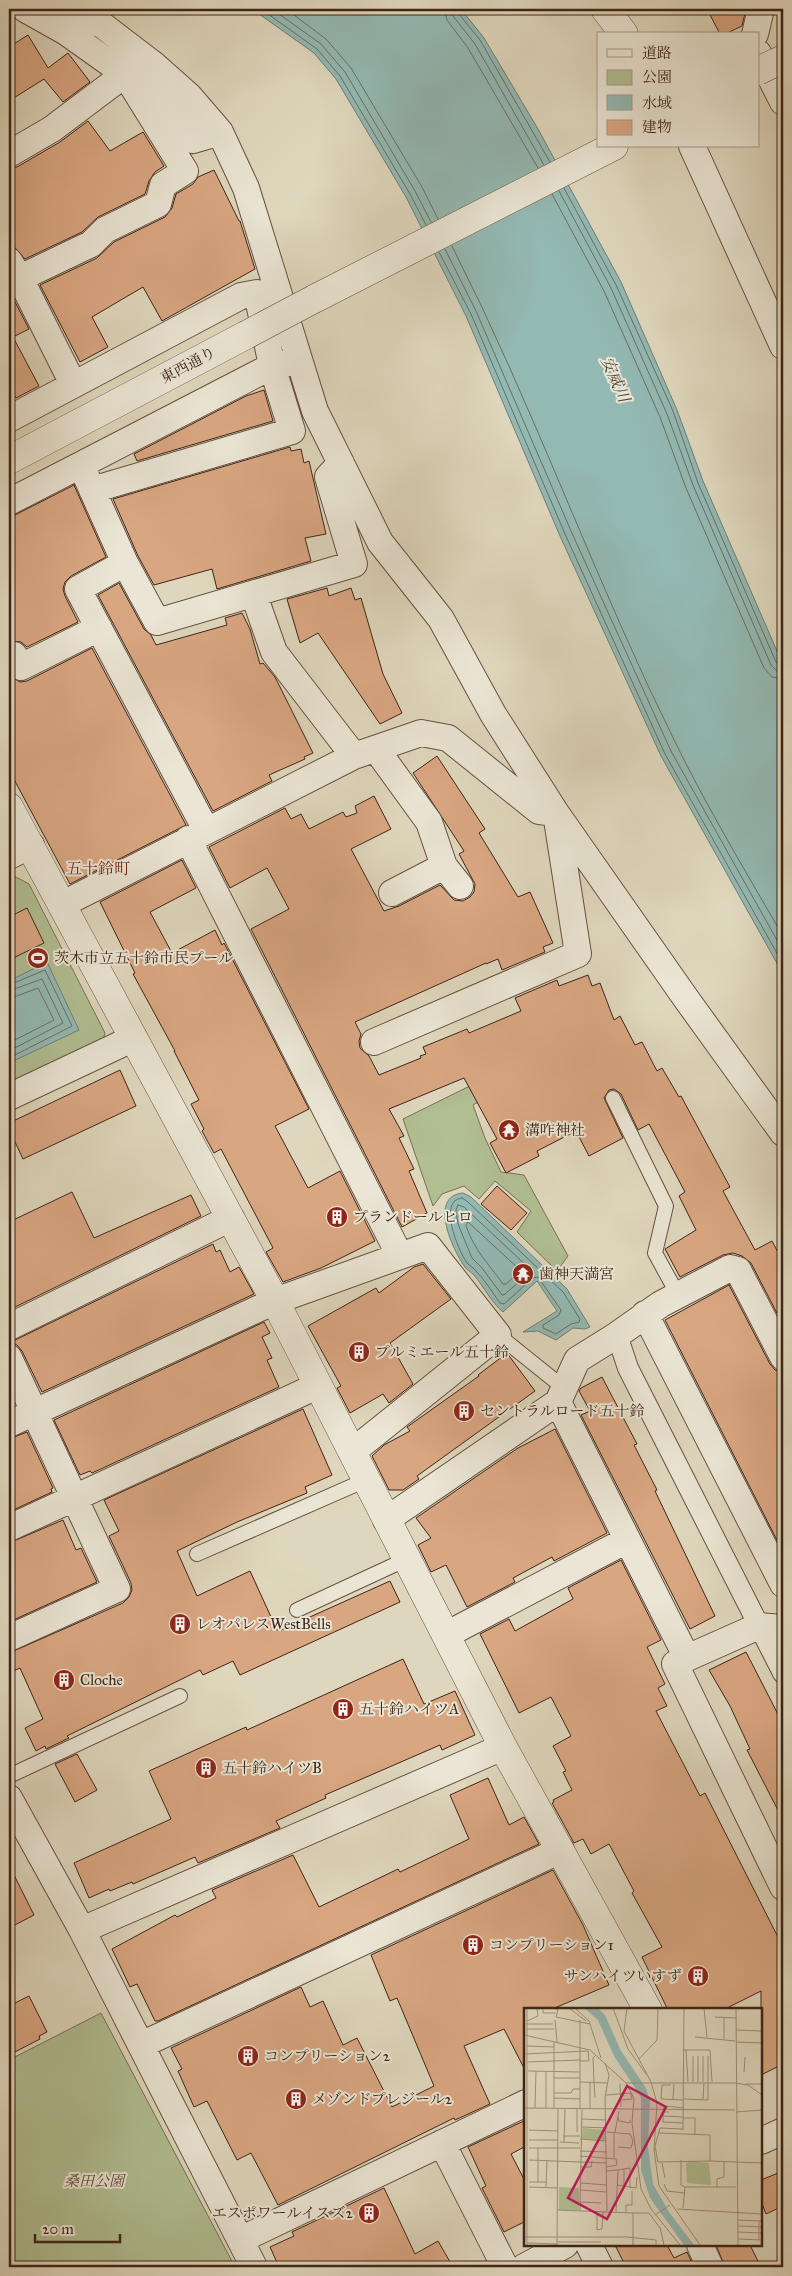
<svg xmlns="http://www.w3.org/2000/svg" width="792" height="2276" viewBox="0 0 792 2276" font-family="'IM FELL Great Primer','Noto Serif JP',serif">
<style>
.green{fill:#b0be92;stroke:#787154}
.water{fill:#93b9b3;stroke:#717d74}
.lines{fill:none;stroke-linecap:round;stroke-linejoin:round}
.shore{stroke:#696e64;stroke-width:1}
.building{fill:#d9a682;stroke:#3f2416}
.service-casing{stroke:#675140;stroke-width:16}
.pedestrian-casing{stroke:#675140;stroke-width:22}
.minor-casing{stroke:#675140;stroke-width:28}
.tertiary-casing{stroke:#675140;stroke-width:29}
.service{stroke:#eae5d4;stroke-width:14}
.pedestrian{stroke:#eae5d4;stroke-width:20}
.minor{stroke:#eae5d4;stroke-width:26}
.tertiary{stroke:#eae5d4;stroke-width:28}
.tertiary-bridge-casing{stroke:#675140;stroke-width:29;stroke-linecap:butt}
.tertiary-bridge{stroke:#eae5d4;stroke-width:28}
.labels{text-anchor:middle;stroke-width:4;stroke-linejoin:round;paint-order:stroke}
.street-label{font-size:15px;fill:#3f2416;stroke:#eae5d4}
.poi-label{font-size:15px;fill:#3f2416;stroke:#eae5d4;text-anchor:start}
.park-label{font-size:15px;font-style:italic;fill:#5b4a35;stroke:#eae5d4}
.water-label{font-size:16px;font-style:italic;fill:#54493d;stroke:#eae5d4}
.neighbourhood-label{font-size:16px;fill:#7a1f14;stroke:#eae5d4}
.inset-road{fill:none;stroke:#9f8f7a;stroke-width:1}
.view{fill:#c2185b;fill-opacity:0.15;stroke:#c2185b;stroke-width:2.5}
.inset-edge{fill:none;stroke:#3f2416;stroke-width:2.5}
</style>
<rect width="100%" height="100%" fill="#dfd7bd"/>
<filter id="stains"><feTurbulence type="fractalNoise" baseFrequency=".004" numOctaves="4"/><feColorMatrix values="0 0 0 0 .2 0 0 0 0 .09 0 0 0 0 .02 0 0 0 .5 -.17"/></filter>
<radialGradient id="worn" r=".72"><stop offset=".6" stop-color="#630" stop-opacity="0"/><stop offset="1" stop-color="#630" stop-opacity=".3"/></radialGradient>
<path class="green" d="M14,876L29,884L105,1033L101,1045L9,1089V879Z
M561,1041L534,1070L473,1105L485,1138L501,1172L524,1175L568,1256L557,1271L517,1232L531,1211L495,1181L479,1199L464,1186L442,1194L433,1206L403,1119Z
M101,2013L235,2267H9V2060Z"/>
<path class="water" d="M252,9H461L484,38L538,129L621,282L677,410L703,481L783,665V974L661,756L560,536L466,316L406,197L336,79L314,53Z
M47,962L79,1030L9,1063V981Z
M463,1193L471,1197L567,1289L590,1327L585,1329L573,1328L556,1340L538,1331L523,1332L557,1311L537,1281L503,1312C491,1302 484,1287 474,1275C470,1271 465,1269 463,1264C451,1246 429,1196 463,1193Z"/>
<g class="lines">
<path class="shore" d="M261,9L317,49L340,76L410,194L426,225
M272,9L321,44L345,72L415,191L431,222
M286,9L326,39L351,68L422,187L438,219
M444,9L447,20L468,48L538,168
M451,9L453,16L475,44L544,165
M458,9L459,14L480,40L550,162
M564,188L616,285L673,411L698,483L776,662L783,666
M559,191L611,288L667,414L693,485L771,665L776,670L783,672
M552,194L604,291L660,417L686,488L764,668L772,677L783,679
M452,246C535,409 596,584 678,748C710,812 747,874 783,936
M445,249L476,311L571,531L671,751L783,951
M439,252L471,314L565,534L665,754L783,964
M9,985L45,970L72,1026L9,1058
M9,991L42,979L63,1023L9,1051
M9,999L38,988L54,1020L9,1043
M462,1198L468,1202L563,1292L580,1319L579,1322L571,1324L556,1334L543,1328V1325L559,1315L561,1310L538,1277L533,1278L504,1304L500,1303C492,1292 485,1280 476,1271C474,1268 470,1266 467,1263C458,1250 437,1200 462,1198Z
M458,1205L464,1207L531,1270L530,1272L504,1295H502L482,1268L472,1258L458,1224L456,1211Z
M468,1222L519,1269V1272L506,1284H503C487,1262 475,1251 466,1226Z"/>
</g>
<path class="building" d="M707,9H746L742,26L725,34H720Z
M28,35L48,68L68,53L90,82L63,102L44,79L9,101V47Z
M88,121L110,151L143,132L164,166L155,172L149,181L145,194L98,217L82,232L25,259L9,241V169L17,167L60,142Z
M214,170L239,221H240L255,269L162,321L143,287L92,317L108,347L80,362L40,285L97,258L114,242L165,217L172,208L176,194L193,184L198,177Z
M10,292L29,329L13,337L39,386L16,398L9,385Z
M264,390L273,421L137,461L134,454L246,396Z
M290,447L291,451L301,449L304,463L309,461L326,534L305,538L311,561L217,589L212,569L154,585L138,556L113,499Z
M74,485L106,557L71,576L65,582L63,589L65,596L78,622L27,647L21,642L9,641V518Z
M119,583L144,629L151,635L156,645L227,625L225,618L242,613L250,629L260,664L263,663L275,677L313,753L304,757L305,759L269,775L272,781L213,811L98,595Z
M327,588L329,596L351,588L355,600L361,598L383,674L402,713L380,724L318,633L300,643L287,599Z
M92,648L186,825L70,884L9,770V675L20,682L27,681Z
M437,756L485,829L479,833L518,897L530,892L553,943L543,947L545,952L502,970L498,959L486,964V963L355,1022L361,1034L359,1041L360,1048L369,1056L379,1075L421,1058L420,1056L426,1054L423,1047L467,1029L469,1033L521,1011L515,998L557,980L559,986L588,975L592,986L600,983L614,1020L620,1016L635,1045L642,1042L657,1071L662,1068L679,1097L681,1096L730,1187L723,1191L755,1250L772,1241L783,1262V1325L751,1263L742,1256L733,1253L723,1255L680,1277L665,1249L696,1230L679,1196L685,1192L649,1124L638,1130L621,1094L614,1089L609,1090L604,1098L623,1138L589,1156L576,1131L537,1151L539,1156L506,1173L490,1143L497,1139L464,1078L389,1109L404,1136L399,1138L414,1169L409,1171L427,1213L402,1227L251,929L289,909L267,868L230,888L209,847L285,808L291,819L301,814L309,829L343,812L346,817L357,813L355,806L374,796L391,829L351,849L384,911L399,906L440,885L454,900L463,901L470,897L474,892L475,884L459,854L464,851L413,773Z
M182,860L196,888L150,912L172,953L215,930L222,945L224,943L309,1109L275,1126L308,1188L340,1171L375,1241L321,1268L283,1282L266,1252L273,1248L221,1149L214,1153L202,1131L204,1129L191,1104L199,1100L174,1051H175L133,974L135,973L100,902Z
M27,908L44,943L9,960V917Z
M120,1070L136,1106L23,1159L9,1129V1123Z
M497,1186L527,1213L511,1230L481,1204Z
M72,1192L94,1238L191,1195L201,1216L9,1310V1222Z
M213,1244L216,1252L220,1250L230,1272L239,1267L254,1294L42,1392L22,1351L17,1345L9,1343Z
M423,1264L451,1299L390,1343L413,1384L389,1403L383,1394L350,1413L337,1388L341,1386L308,1326L376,1288L379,1293L414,1267Z
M729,1285L770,1364L775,1370L783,1372V1552L665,1320Z
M264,1322L270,1333L262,1337L272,1358L267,1360L279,1387L92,1473L90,1471L80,1475L54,1420Z
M507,1353L535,1391L417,1476L419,1479L403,1490H389L372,1456L384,1445L410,1431L407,1427L479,1376L478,1375Z
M602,1377L637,1444L634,1445L657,1490L655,1491L715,1616L690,1629L581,1415L590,1411L579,1391L581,1388Z
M303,1409L332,1475L305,1487L307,1493L237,1522L177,1551L197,1596L250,1571L277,1630L280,1629L281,1630L390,1581L400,1602L240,1675L233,1661L203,1675L200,1670L67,1736L69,1738L46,1749L45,1746L36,1751L25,1728L43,1719L20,1668L9,1673V1653L123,1603L129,1597L132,1590L131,1583L109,1536L119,1531L104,1500Z
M555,1429L607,1533L554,1561L552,1557L513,1578L515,1582L467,1607L446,1565L431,1572L418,1545L431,1538L416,1518L518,1448Z
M27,1432L53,1488L51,1489L52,1492L9,1512V1439Z
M63,1520L76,1550L81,1548L97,1582L9,1622V1543Z
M621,1560L661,1640L647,1647L665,1684L658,1688L667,1706L656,1711L700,1796L705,1793L783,1947V2064L761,2075V1991L723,2010H668L642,1957L662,1947L632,1893L634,1891L609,1844L591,1854L583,1839L574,1843L552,1803L554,1802L553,1800L572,1790L563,1772L566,1771L553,1746L571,1736L551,1697L519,1713L480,1634L509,1619L515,1631L573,1599L568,1588Z
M746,1652L783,1724V1820L747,1750L750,1749L730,1706L709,1670Z
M403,1659L424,1704L455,1691L475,1735L442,1750L440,1745L325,1795L326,1798L276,1821L280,1828L198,1863L195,1857L133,1884L132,1882L110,1891L109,1889L89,1898L74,1863L171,1819L149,1771L246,1727L247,1730Z
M77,1754L97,1790L75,1802L55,1764Z
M488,1778L509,1825L524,1817L539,1844L158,2021H155L137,1984L130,1987L112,1949L175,1915L177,1917L216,1898L212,1890L293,1855L319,1907L398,1869L400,1872L469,1839L450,1795Z
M9,1865L34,1915L9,1928Z
M553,1870L583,1925L609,1985L550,2010H526V2072L504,2029L464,2046L490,2104L455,2120L454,2118L278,2205L251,2153L237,2160L207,2101L194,2107L178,2071L182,2069L171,2048L301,1987L310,2007L323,2001L343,2045L357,2038L392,2107L434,2086L397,1998L390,2001L371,1955Z
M29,1996L47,2032L39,2036L40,2039L9,2055V2006Z
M526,2120V2146L511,2154L526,2183V2221L504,2232L482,2188L486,2186L468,2147Z
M783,2171V2206L766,2214L761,2201V2180Z
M384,2188L415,2254L438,2241L453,2267H279L270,2247L294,2236L292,2232Z
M615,2245H667L674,2258L687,2252L694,2267H626Z
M716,2245H750L761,2267H725Z"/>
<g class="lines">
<g class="service-casing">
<path id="service" d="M613,1098L666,1206L655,1253L678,1295
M498,1335L564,1388
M197,1554L366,1480
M297,1610L407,1559
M9,1776L180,1696"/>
</g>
<g class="pedestrian-casing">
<path id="pedestrian" d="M617,1335L628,1368L783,1673"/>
</g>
<g class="minor-casing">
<path id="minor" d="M65,9L102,25L153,64L189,96L220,132L246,188L315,411L380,542L441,619L493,714L556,813L687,1000L783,1133
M755,34L761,9
M758,53L783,102
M692,146L783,346
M9,154L52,129L125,74L163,104L193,140L220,132
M9,261L20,278L73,384
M20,278L91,244L105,230L158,204L163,185L185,171L125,74L66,32L25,9
M9,419L241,296L257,293L272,366L292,431L92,490
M81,465L125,563L78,589L206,830
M9,502L272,366L290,362
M125,563L157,622L354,564L328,477L341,463
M254,595L274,652L354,756
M9,658L14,655L21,667L99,628
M376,749L429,822L444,866L460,886
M188,839L400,1256
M9,856L31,845
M392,893L444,866
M63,904L354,756L421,733L448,738L539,811L556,813L578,954L374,1042
M9,1097L134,1038
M645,1314L783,1584
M9,1327L231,1218
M9,1358L117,1589L9,1638
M558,1402L577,1360L617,1335L661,1304L730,1268L738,1270L783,1357
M9,1424L275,1301L428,1246L498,1335L352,1452
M386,1520L558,1402L687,1658L675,1664L783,1887
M9,1528L317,1386
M446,1635L627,1540
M687,1658L759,1626L783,1628
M9,1798L82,1930L254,2267
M82,1930L503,1747
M141,2045L561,1850
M761,2141L783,2131
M442,2143L505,2267
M240,2240L526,2103
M589,2245L600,2267
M700,2245L710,2267
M524,2267L565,2245"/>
</g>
<g class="tertiary-casing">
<path id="tertiary" d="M605,9L624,34
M314,299L614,146
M9,460L246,335
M9,807L275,1301L503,1747L648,2010"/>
</g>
<use href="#service" class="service"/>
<use href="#pedestrian" class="pedestrian"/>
<use href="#minor" class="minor"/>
<use href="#tertiary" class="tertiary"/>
<g class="tertiary-bridge-casing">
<path id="tertiary-bridge" d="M758,71L783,59
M246,335L314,299"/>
</g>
<use href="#tertiary-bridge" class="tertiary-bridge"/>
</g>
<defs>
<g id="stadium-disc" transform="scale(1.125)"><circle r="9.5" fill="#8f2418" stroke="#eae5d4"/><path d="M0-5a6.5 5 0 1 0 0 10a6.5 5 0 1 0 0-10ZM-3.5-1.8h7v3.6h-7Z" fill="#fff"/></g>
<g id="temple-disc" transform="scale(1.125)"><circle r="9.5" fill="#8f2418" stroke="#eae5d4"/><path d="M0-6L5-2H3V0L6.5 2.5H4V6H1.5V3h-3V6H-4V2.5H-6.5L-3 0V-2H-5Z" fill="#fff"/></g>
<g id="building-disc" transform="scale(1.125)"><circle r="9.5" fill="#8f2418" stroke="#eae5d4"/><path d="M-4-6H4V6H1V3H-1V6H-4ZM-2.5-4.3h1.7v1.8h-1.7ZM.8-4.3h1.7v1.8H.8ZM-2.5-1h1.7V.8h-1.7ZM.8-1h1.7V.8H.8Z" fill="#fff"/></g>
</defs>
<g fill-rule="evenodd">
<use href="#stadium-disc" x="38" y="958"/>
<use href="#temple-disc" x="509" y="1130"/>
<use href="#building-disc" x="337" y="1217"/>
<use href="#temple-disc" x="523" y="1274"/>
<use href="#building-disc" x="359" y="1352"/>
<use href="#building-disc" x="464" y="1411"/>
<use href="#building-disc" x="180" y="1624"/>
<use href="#building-disc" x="64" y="1680"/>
<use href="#building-disc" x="343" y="1709"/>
<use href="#building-disc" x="206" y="1768"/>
<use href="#building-disc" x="473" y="1945"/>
<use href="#building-disc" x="698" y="1976"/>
<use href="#building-disc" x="248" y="2056"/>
<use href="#building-disc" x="296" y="2099"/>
<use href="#building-disc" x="369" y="2213"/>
</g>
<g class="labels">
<g class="street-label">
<text transform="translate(188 365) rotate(-28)" y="5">東西通り</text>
</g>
<g class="poi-label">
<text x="54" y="963">茨木市立五十鈴市民プール</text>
<text x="525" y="1135">溝咋神社</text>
<text x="353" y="1222">プランドールヒロ</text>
<text x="539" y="1279">歯神天満宮</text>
<text x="375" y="1357">プルミエール五十鈴</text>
<text x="480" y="1416">セントラルロード五十鈴</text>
<text x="196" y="1629">レオパレスWestBells</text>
<text x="80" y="1685">Cloche</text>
<text x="359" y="1714">五十鈴ハイツA</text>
<text x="222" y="1773">五十鈴ハイツB</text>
<text x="489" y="1950">コンプリーション1</text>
<text x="682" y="1981" text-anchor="end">サンハイツいすず</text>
<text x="264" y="2061">コンプリーション2</text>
<text x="312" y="2104">メゾンドプレジール2</text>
<text x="353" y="2218" text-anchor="end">エスポワールイスズ2</text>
</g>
<g class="park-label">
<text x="94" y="2186">桑田公園</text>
</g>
<g class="water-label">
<text transform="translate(616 379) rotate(66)" y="6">安威川</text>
</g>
<g class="neighbourhood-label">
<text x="98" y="874">五十鈴町</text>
</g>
</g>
<g transform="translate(524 2008)">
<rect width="238" height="238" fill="#dfd7bd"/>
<path d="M59,120L81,122V132L58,131ZM165,153L185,155L187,177L163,175L162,156ZM35,179L55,180V202H35Z" fill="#b0be92"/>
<path d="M60,0H74L81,7L97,43L122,80L126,93L124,139L129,176L145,204L170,237H160L126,190L117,162V89L90,48L74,12Z" fill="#93b9b3"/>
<path class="inset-road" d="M3,0V237M19,0V5H32M30,0L34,2L32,9L66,16M45,0L62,13M51,0L65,13L77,50M89,0L104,41L122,66M103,0L100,23L127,74L133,95L130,142L135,178L176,237M180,0L183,29M212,0L214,237M191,9L212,10M31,12L33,34M3,13L14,8L13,0M2,16H29M2,21H30M212,22L238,23M0,27L66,42L102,75H211L224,77L238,87M171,29L211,33M200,31V10M212,34L238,35M3,38L30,39M159,42H186L188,74M162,42L164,74M0,46L64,43M169,48V74M174,48V74M115,51L133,32L134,0M56,53H65L64,43M4,54L56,52M81,55L85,67L81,90L83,203M4,63L56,64M22,64V100M220,64L221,49M30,70H56M56,74L83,75M70,74L69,50L72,47M70,74L71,90M179,74V48M102,75L110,90L108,115L117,181L127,201L156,237M96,76L97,99M222,76H238M30,85H47L49,81H56M82,87L107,85L108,88M30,90L56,91M137,91L138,77H147M137,91L160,92M149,91L150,76M160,91L184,92V48M179,91L180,75M97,92L108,91L107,86M0,100L211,102M11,100L12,63M30,100V34M56,101V12M66,101V74M139,102L141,98L160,100M145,104H139V114L159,115M212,104L238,102M139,108L159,109M94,109L95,113L106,115V112M159,110H171V127M57,111L82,112M58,119L83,120M5,122L34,123M159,122L160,0M53,124V101M83,124L106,126L109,133L107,140L94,139M91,124L95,103M135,125L186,127V153L134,154L131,138L136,120L159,121M39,128H56M56,131L83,133M5,132H34M36,134L55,135M40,134L41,101M5,140H56M56,143L83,144M56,148L92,151L93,157L82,159M90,150V124M5,152L82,155M157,152V177L161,179M186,153L238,155M138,155L141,170M56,159H67L68,153M94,162L106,160V180M82,163L94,162L92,204M5,174H23M14,174V140M57,175L82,177M140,176L143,183L160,185M93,177L112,180L113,169M5,179L33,180M22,179L23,152M100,179V160M161,179H212M193,180V171L200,169V154M57,182L82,184M56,194L77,195M159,200L161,179M153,201L238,206M33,202L109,205V237M56,203L58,101M102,204V197H108V183M109,205H125L136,220M131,207L146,197M214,212L238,213M214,218L238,219M136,219L140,237M73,222L78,221L79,203M73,222V203M214,224L238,225M0,229H103L132,232V237M214,231L238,232M235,232V213M33,234H77M3,235L33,236M33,237L34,100"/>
<path class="view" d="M103,78L142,99L83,211L44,190Z"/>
<rect width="238" height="238" class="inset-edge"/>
</g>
<rect width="792" height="2276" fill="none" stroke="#dfd7bd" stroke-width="30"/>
<rect x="10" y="10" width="772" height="2256" fill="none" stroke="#3f2416" stroke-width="2.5"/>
<rect x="15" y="15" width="762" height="2246" fill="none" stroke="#3f2416"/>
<rect x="597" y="32" width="162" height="115" fill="#eae5d4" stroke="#a69888"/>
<rect x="607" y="49" width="25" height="8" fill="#eae5d4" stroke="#a69888"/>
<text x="642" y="58" font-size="15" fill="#3f2416">道路</text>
<rect x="607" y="70" width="25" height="15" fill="#b0be92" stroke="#a69888"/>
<text x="642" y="82" font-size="15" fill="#3f2416">公園</text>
<rect x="607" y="95" width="25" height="15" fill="#93b9b3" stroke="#a69888"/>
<text x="642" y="108" font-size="15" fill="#3f2416">水域</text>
<rect x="607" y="120" width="25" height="15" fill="#d9a682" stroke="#a69888"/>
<text x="642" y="132" font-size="15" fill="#3f2416">建物</text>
<path d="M35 2234v8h85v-8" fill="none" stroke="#3f2416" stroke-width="2.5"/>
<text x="42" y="2234" font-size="15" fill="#3f2416" stroke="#eae5d4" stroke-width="4" paint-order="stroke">20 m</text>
<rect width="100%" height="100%" filter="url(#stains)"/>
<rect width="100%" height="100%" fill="url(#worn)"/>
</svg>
